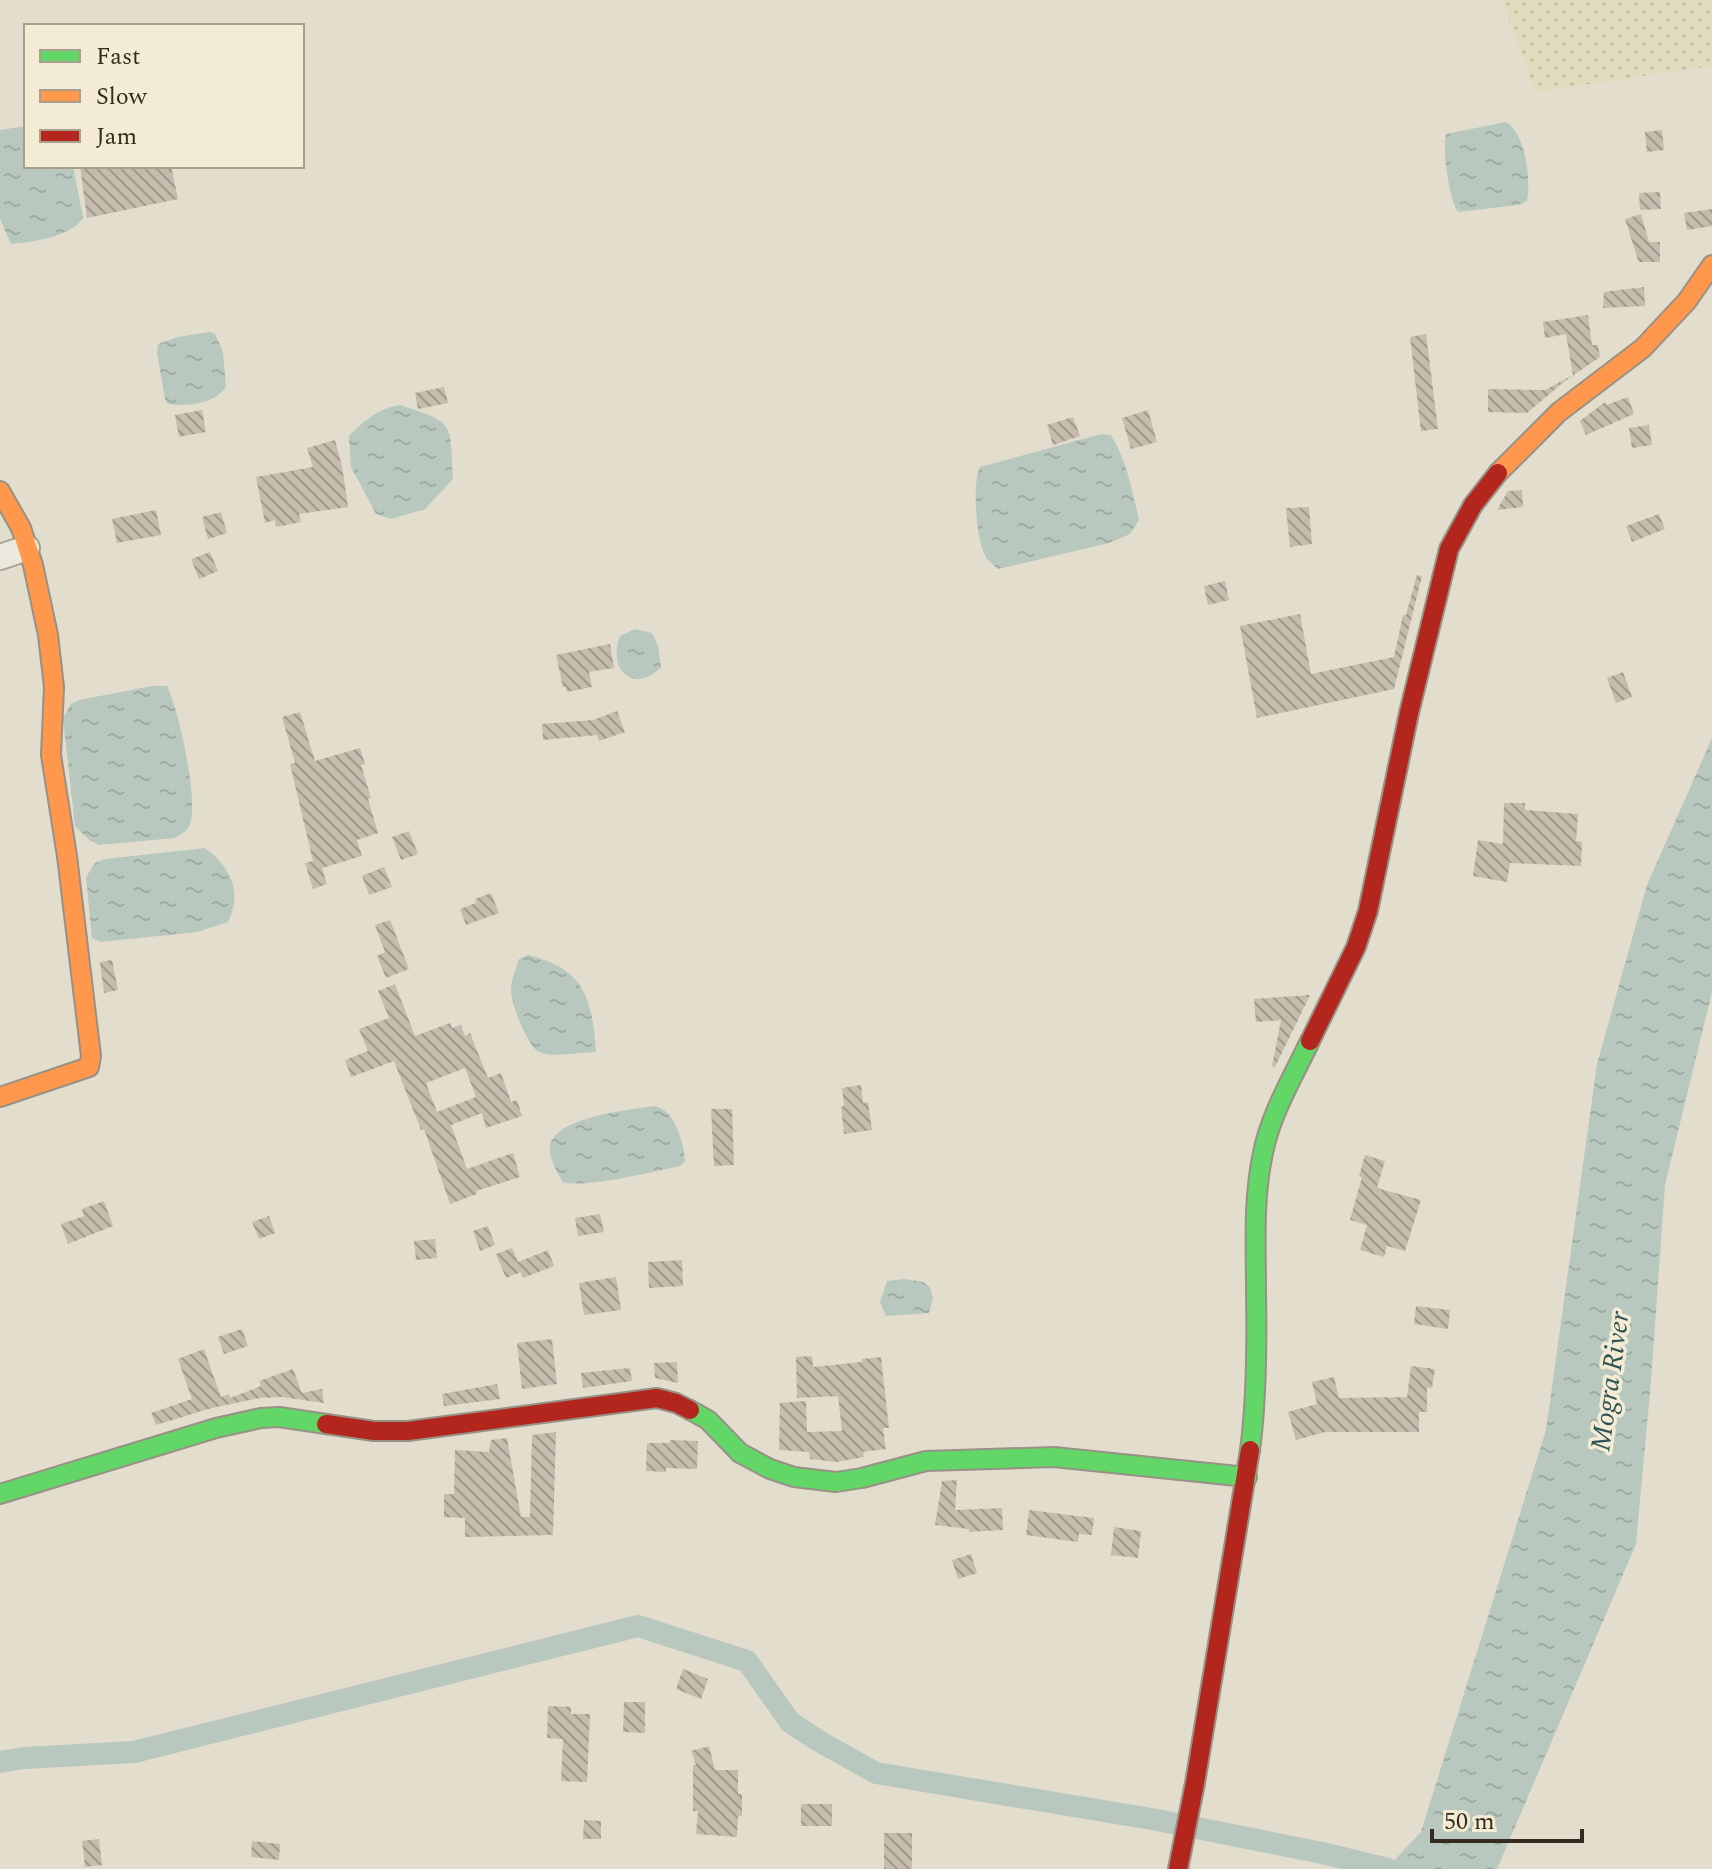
<svg xmlns="http://www.w3.org/2000/svg" width="1712" height="1869" viewBox="0 0 1712 1869" font-family="Spectral,serif">
<style>
.farmland{fill:url(#farmland-dots)}
.water{fill:url(#water-ripples)}
.lines{fill:none;stroke-linecap:round;stroke-linejoin:round}
.canal{stroke:#b8c8be;stroke-width:22}
.building{fill:url(#building-back-hatch);fill-rule:evenodd}
.street-casing{stroke:#a7a296;stroke-width:28}
.fast-casing{stroke:#979186;stroke-width:22}
.slow-casing{stroke:#979186;stroke-width:22}
.jam-casing{stroke:#979186;stroke-width:22}
.street{stroke:#ebe8de;stroke-width:24}
.fast{stroke:#63d668;stroke-width:18}
.slow{stroke:#ff974d;stroke-width:18}
.jam{stroke:#b3261e;stroke-width:18}
.labels{text-anchor:middle;stroke-width:7;stroke-linejoin:round;paint-order:stroke}
.water-label{font-size:28px;font-style:italic;fill:#2f5454;stroke:#f3ebd3}
</style>
<defs>
<pattern id="farmland-dots" width="8" height="8" patternUnits="userSpaceOnUse" patternTransform="scale(2)"><rect width="8" height="8" fill="#e1dcbe"/><path d="M2 2h.1M6 6h.1" fill="none" stroke="#c2bda3" stroke-width="1.8" stroke-linecap="round"/></pattern>
<pattern id="water-ripples" width="26" height="14" patternUnits="userSpaceOnUse" patternTransform="scale(2)"><rect width="26" height="14" fill="#b8c8be"/><path d="M2 4q2-2 4 0t4 0M15 11q2-2 4 0t4 0" fill="none" stroke="#9faca3"/></pattern>
<pattern id="building-back-hatch" width="6" height="6" patternUnits="userSpaceOnUse" patternTransform="scale(2)"><rect width="6" height="6" fill="#c6bcae"/><path d="M-1 5l2 2M0 0l6 6M5-1l2 2" fill="none" stroke="#a2998d"/></pattern>
</defs>
<rect width="100%" height="100%" fill="#e2ddcd"/>
<path class="farmland" d="M1502,0H1712V66L1535,92Z"/>
<path class="water" d="M1506,122C1526,134 1531,180 1527,201L1518,205L1458,212C1449,198 1442,150 1446,134Z
M26,126V166H73L83,218C71,237 32,242 11,244L0,219V130Z
M209,332L215,334L223,352L226,387C214,404 187,407 168,404L165,399L157,353L158,344L178,337Z
M400,405C456,423 450,422 453,479L425,509L391,519L376,514L351,467L349,436C363,421 379,408 400,405Z
M1101,434L1111,435C1127,461 1132,491 1139,520L1130,534L1109,543L998,569C994,565 987,561 985,555C976,539 972,483 980,467Z
M635,629L652,633L658,646L661,667C633,695 607,669 620,636Z
M152,686H167C179,710 197,795 191,820C189,830 183,833 175,838L99,845L89,840L75,826L63,718L71,704L79,700Z
M1712,738V992L1665,1185L1651,1381L1636,1544L1497,1869H1386L1421,1832L1546,1430L1597,1064L1647,885Z
M205,848C230,867 243,891 228,922L197,932L100,942L92,938L86,877L95,863L105,859Z
M528,955C585,969 592,998 596,1052C583,1052 550,1058 539,1052C527,1045 511,1004 511,990C511,980 516,969 519,959Z
M653,1106C674,1107 684,1143 685,1161L680,1166C655,1171 584,1189 563,1182C557,1172 548,1157 550,1146C555,1117 629,1110 653,1106Z
M904,1279L923,1282L930,1287L933,1299L929,1313L886,1316L880,1302L887,1281Z"/>
<g class="lines">
<path class="canal" d="M0,1762L24,1758L134,1752L638,1626L747,1661L790,1722L817,1740L876,1773L1157,1820L1322,1853L1388,1869"/>
</g>
<path class="building" d="M1662,130L1664,150L1647,152L1645,132Z
M80,166H171L178,199L87,218Z
M1660,192L1661,209L1640,210L1639,193Z
M1712,209V226L1687,230L1684,213Z
M1641,214L1649,242H1660V262H1639L1638,260L1625,219Z
M1644,287L1645,306L1603,308L1604,292Z
M1588,315L1592,345H1598L1600,357L1565,381L1527,413L1488,412V389L1545,390L1573,375L1566,334L1545,338L1543,322Z
M1426,334L1438,429L1421,431L1410,337Z
M444,387L448,403L418,409L415,393Z
M1628,397L1634,414L1586,435L1580,421L1605,402L1606,405Z
M202,410L206,432L179,437L175,415Z
M1148,410L1157,442L1131,449L1122,418Z
M1073,417L1080,436L1053,445L1047,425Z
M1649,425L1652,445L1632,448L1629,428Z
M335,440L342,466L348,507L299,514L301,522L276,527L275,520L265,523L256,477L313,467L307,448Z
M1522,490L1523,507L1497,510L1508,491Z
M1309,507L1312,544L1290,547L1286,508Z
M156,510L161,535L117,543L112,519Z
M221,512L227,533L208,539L202,517Z
M1659,514L1665,529L1632,542L1626,526Z
M210,552L218,571L199,579L191,559Z
M1417,575L1422,576L1394,689L1257,718L1240,626L1300,614L1311,674L1394,657L1403,615H1406Z
M1225,581L1229,600L1208,605L1204,586Z
M610,644L614,668L589,672L592,687L567,692L566,687H563L556,655Z
M1623,672L1632,697L1616,703L1607,678Z
M617,711L625,732L599,741L597,735L543,740L542,724L593,720Z
M300,712L315,761L360,748L365,764L361,765L371,798L368,799L378,833L357,840L362,856L322,868L327,884L313,889L305,863L313,861L290,764L295,763L282,717Z
M1504,803H1525V810L1578,814L1576,841L1582,842L1581,866L1510,863L1507,882L1473,876L1478,840L1503,844Z
M409,831L418,854L401,860L392,837Z
M384,867L392,887L369,895L362,876Z
M491,893L499,913L466,925L460,909L476,903L475,899Z
M390,920L409,969L386,978L377,956L385,952L375,925Z
M112,960L118,990L104,993L100,962Z
M395,984L415,1036L450,1023L452,1028L461,1025L465,1036L470,1033L488,1078L501,1073L511,1102L517,1100L522,1116L486,1128L482,1113L451,1125L467,1169L513,1153L520,1177L476,1191L477,1194L450,1204L424,1129L421,1130L394,1061L351,1077L345,1060L368,1051L359,1029L389,1018L378,991ZM465,1068L476,1097L437,1112L426,1083Z
M1310,995L1275,1067L1272,1066L1281,1020L1256,1022L1254,999Z
M861,1085L863,1103L868,1102L872,1130L844,1134L841,1107L844,1106L842,1088Z
M711,1109H732L734,1165L714,1166Z
M1365,1155L1385,1161L1377,1187L1380,1189L1421,1200L1405,1251L1387,1246L1384,1257L1360,1250L1367,1225L1350,1220L1362,1177L1359,1176Z
M104,1201L113,1226L68,1244L61,1224L84,1216L82,1209Z
M600,1214L604,1232L578,1236L575,1218Z
M269,1216L275,1233L259,1239L252,1222Z
M488,1226L495,1245L480,1251L473,1231Z
M435,1239L437,1258L416,1260L414,1241Z
M512,1248L518,1262L548,1250L554,1266L523,1278L521,1272L506,1278L496,1254Z
M682,1260L683,1286L649,1288L648,1262Z
M616,1277L621,1310L584,1315L579,1283Z
M1416,1306L1450,1310L1448,1329L1414,1324Z
M242,1329L248,1346L224,1354L218,1337Z
M552,1339L557,1384L522,1389L517,1343Z
M204,1349L221,1397L229,1394L230,1398L261,1386L259,1381L293,1369L302,1393L322,1389L324,1403L282,1397L260,1398L212,1408L156,1425L151,1413L192,1399L178,1359Z
M812,1356L813,1367L862,1362V1359L881,1357L889,1428H883L886,1449L863,1452L864,1457L836,1462L810,1459L809,1452L779,1450L780,1403L806,1401L807,1432L842,1431L838,1396L797,1398L796,1357Z
M677,1362L678,1383L655,1378L654,1363Z
M1411,1366L1435,1369L1432,1388L1427,1387V1412H1419V1432H1325L1296,1440L1288,1412L1317,1404L1312,1382L1334,1377L1339,1398L1407,1397Z
M630,1368L632,1381L583,1388L581,1373Z
M497,1384L500,1399L444,1406L442,1394Z
M556,1432L553,1535L465,1537V1518L444,1517V1494H454L455,1450L489,1452L491,1440L507,1438L521,1517H530L532,1435Z
M670,1440L698,1441L697,1469L666,1468V1472L646,1471L647,1443H670Z
M957,1480L955,1510L1002,1508L1003,1530L969,1532V1529L935,1525L942,1481Z
M1029,1510L1094,1518L1092,1535L1079,1534L1078,1542L1026,1535Z
M1114,1527L1141,1531L1138,1558L1111,1555Z
M971,1554L977,1573L958,1579L952,1560Z
M683,1669L708,1679L701,1699L676,1689Z
M624,1702H645V1733L623,1732Z
M548,1706L571,1707V1714H590L587,1782L561,1781L563,1739L547,1738Z
M709,1746L715,1770H738V1794H742V1816H738L737,1837L696,1834L698,1811H693V1765H696L691,1751Z
M801,1804H832V1826H801Z
M584,1820L601,1821V1839H583Z
M884,1833H912V1869H884Z
M99,1839L102,1865L85,1867L82,1841Z
M252,1841L280,1844L279,1860L251,1857Z"/>
<g class="lines">
<g class="street-casing">
<path id="street" d="M0,557L27,548"/>
</g>
<g class="fast-casing">
<path id="fast" d="M690,1410L708,1420L740,1453L770,1469L794,1477L836,1482L862,1478L926,1461L1054,1457L1247,1477
M1250,1450C1257,1398 1257,1344 1256,1292C1256,1245 1253,1199 1263,1153C1271,1113 1293,1077 1310,1041
M0,1494L216,1428L261,1418L279,1417L326,1424"/>
</g>
<g class="slow-casing">
<path id="slow" d="M1498,473L1559,412L1643,348L1687,301L1712,265
M0,491L21,528L33,565L48,635L54,687L51,755L67,856L91,1056L89,1067L0,1097"/>
</g>
<g class="jam-casing">
<path id="jam" d="M1310,1041L1356,947L1368,911L1409,713L1449,549L1473,505L1498,473
M326,1424L374,1431H408L657,1398L676,1403L690,1410
M1178,1869L1195,1783L1250,1450"/>
</g>
<use href="#street" class="street"/>
<use href="#fast" class="fast"/>
<use href="#slow" class="slow"/>
<use href="#jam" class="jam"/>
</g>
<g class="labels">
<g class="water-label">
<text transform="translate(1609 1381) rotate(-82)" y="10">Mogra River</text>
</g>
</g>
<rect x="24" y="24" width="280" height="144" fill="#f3ebd3" stroke="#a79e8b" stroke-width="2"/>
<rect x="40" y="50" width="40" height="12" fill="#63d668" stroke="#a79e8b" stroke-width="2"/>
<text x="96" y="64" font-size="24" fill="#362b1f">Fast</text>
<rect x="40" y="90" width="40" height="12" fill="#ff974d" stroke="#a79e8b" stroke-width="2"/>
<text x="96" y="104" font-size="24" fill="#362b1f">Slow</text>
<rect x="40" y="130" width="40" height="12" fill="#b3261e" stroke="#a79e8b" stroke-width="2"/>
<text x="96" y="144" font-size="24" fill="#362b1f">Jam</text>
<path d="M1432 1829v12h150v-12" fill="none" stroke="#362b1f" stroke-width="4"/>
<text x="1444" y="1829" font-size="24" fill="#362b1f" stroke="#f3ebd3" stroke-width="6" paint-order="stroke">50 m</text>
</svg>
